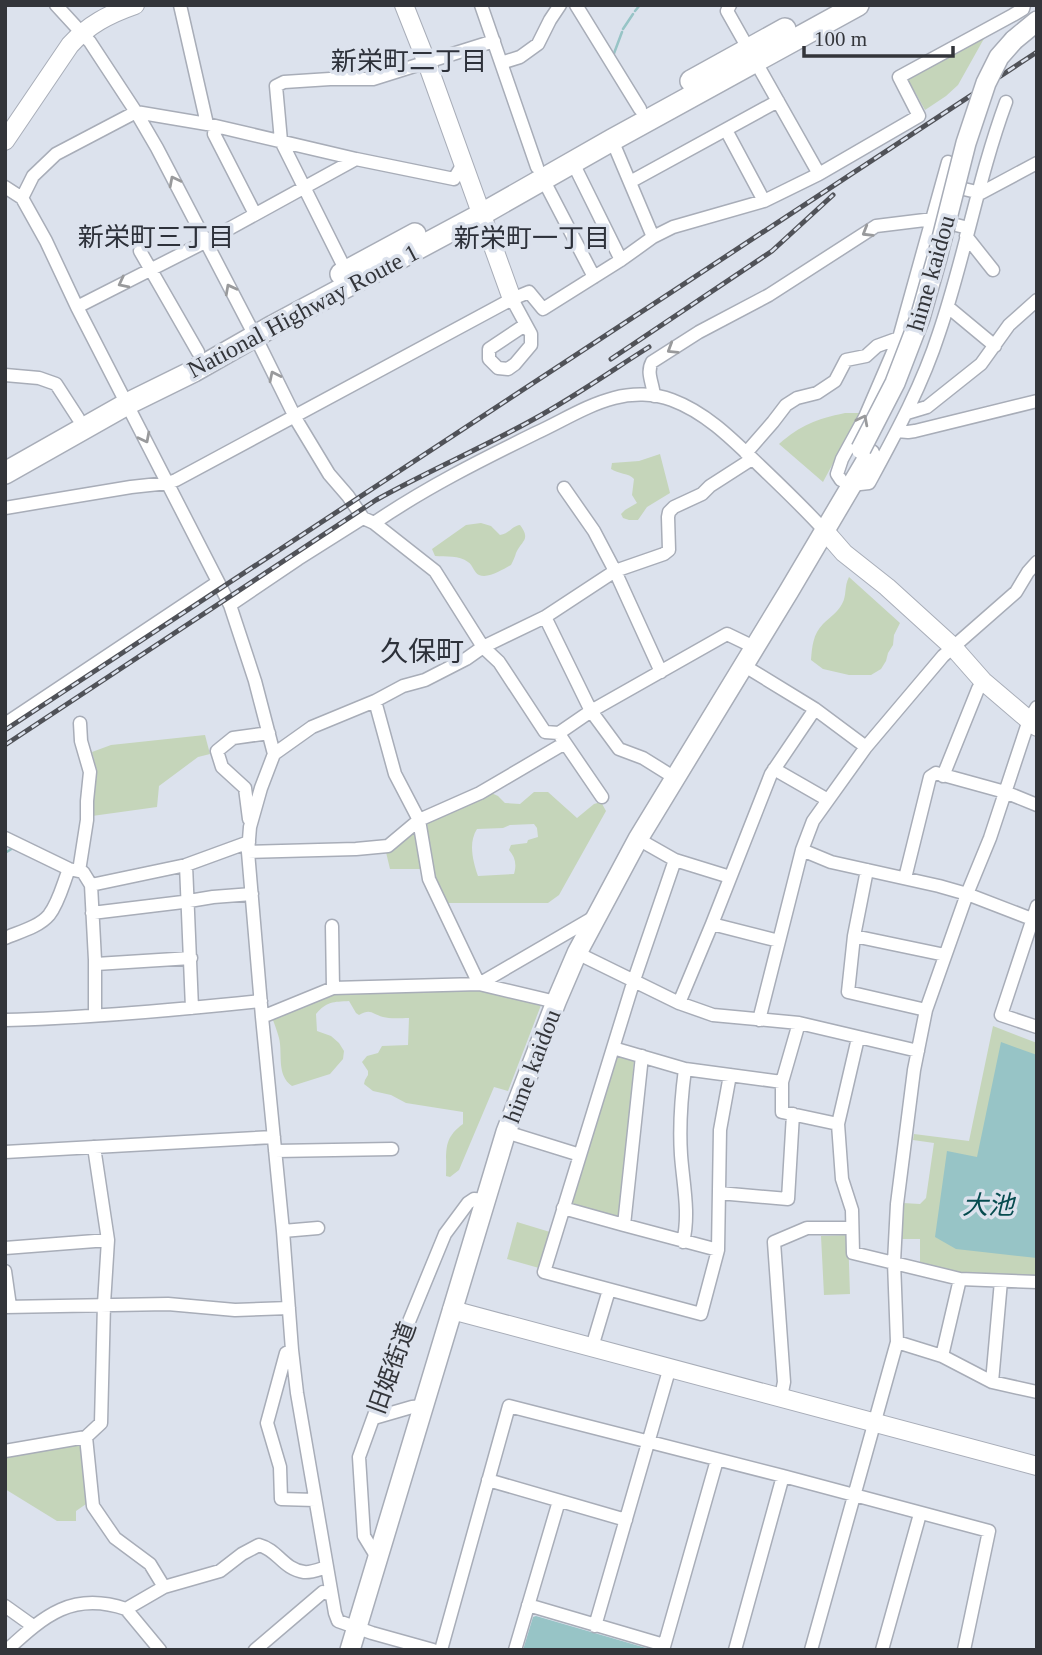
<svg xmlns="http://www.w3.org/2000/svg" width="1042" height="1655" viewBox="0 0 1042 1655" font-family="'Times New Roman','Noto Sans JP',serif">
<style>
.green{fill:#c5d5ba;fill-rule:evenodd}
.water{fill:#97c4c6}
.lines{fill:none;stroke-linecap:round;stroke-linejoin:round}
.stream{stroke:#97c4c6;stroke-width:2.5}
.street-casing{stroke:#a8adb8;stroke-width:15}
.secondary-casing{stroke:#a8adb8;stroke-width:20}
.primary-casing{stroke:#a8adb8;stroke-width:22}
.highway-casing{stroke:#a8adb8;stroke-width:24}
.street{stroke:#fff;stroke-width:12}
.secondary{stroke:#fff;stroke-width:18}
.primary{stroke:#fff;stroke-width:19}
.highway{stroke:#fff;stroke-width:21}
.rail-casing{stroke:#505258;stroke-width:5}
.rail{stroke:#dce2ed;stroke-width:2.5;stroke-dasharray:8;stroke-linecap:butt}
.primary-bridge-casing{stroke:#a8adb8;stroke-width:22;stroke-linecap:butt}
.primary-bridge{stroke:#fff;stroke-width:19}
.oneway{stroke:#999a9c}
.labels{text-anchor:middle;stroke-width:7;stroke-linejoin:round;paint-order:stroke}
.street-label{font-size:24px;fill:#33353a;stroke:#dce2ed}
.neighbourhood-label{font-size:26px;fill:#2d313a;stroke:#dce2ed}
.water-label{font-size:26px;font-style:italic;fill:#064b4f;stroke:#dce2ed}
.quarter-label{font-size:28px;fill:#2d313a;stroke:#dce2ed}
</style>
<rect width="100%" height="100%" fill="#dce2ed"/>
<path class="green" d="M986,35L958,85L946,96L925,110L907,78Z
M845,413H860L823,482L779,444C801,425 816,419 845,413Z
M660,454L670,493L647,507L638,520H629L623,518L621,514L625,510L637,503L632,495L634,479C629,473 618,474 611,469L612,463L639,461Z
M481,523L491,526L500,535C509,534 512,526 520,525C531,540 522,540 516,553C515,557 513,561 511,565C503,569 489,579 479,575C474,573 473,565 468,562C459,555 446,557 435,556L432,549L466,525Z
M849,577L900,623L894,635L893,645L888,653L886,661L881,669L871,675H849L823,669L811,660C812,647 813,634 823,624C830,617 837,613 842,604C847,595 844,586 849,577Z
M205,735L210,754L198,757L159,786L157,807L92,816L97,771L92,752L111,745Z
M489,792L498,796L505,803L520,804L534,792H548L577,818L594,804L601,802L606,811L559,895L548,903H448L433,878L427,823ZM534,824L537,828L538,837L528,840L527,843L511,845L509,850C515,857 517,864 514,874L478,876C473,861 468,843 477,829L503,828L510,825Z
M418,822L426,869H390L385,848Z
M479,987L543,1000L508,1091L494,1087L459,1170L450,1177L446,1176C447,1152 442,1139 463,1124V1112L406,1103L391,1095L373,1091L364,1084L365,1080L368,1075V1071L362,1062L367,1056L378,1053L382,1046L408,1045L409,1018C401,1018 390,1019 383,1017C372,1014 371,1008 359,1015L356,1013L349,1001C333,1002 327,1001 316,1014L317,1031L331,1036L339,1043L344,1051L343,1059L330,1074L292,1086C276,1075 283,1054 279,1038C277,1030 274,1023 271,1015L333,990Z
M993,1026L1037,1043V1277L962,1274L920,1263V1239H900L903,1203L920,1204L926,1198L934,1143L913,1140L914,1134L969,1141Z
M617,1055L634,1061L620,1217L571,1205Z
M517,1222L550,1232L539,1268L507,1259Z
M848,1235L850,1294L824,1295L821,1236Z
M82,1441L89,1502L76,1511V1521H57L5,1489V1454Z"/>
<path class="water" d="M1001,1042L1037,1055V1258L956,1249L935,1237L947,1151L977,1157Z
M536,1616L653,1650H654H523L533,1617Z"/>
<g class="lines">
<path class="stream" d="M635,11L640,5
M623,29L633,14
M613,56L622,32
M5,853L13,848"/>
<g class="street-casing">
<path id="street" d="M56,5L90,42L136,112L157,148L255,336L297,421L329,474L348,496L363,518L374,523L435,571L483,647L466,659L425,680L403,686L375,701L312,727L274,754L261,788L250,827L248,852L262,1017L283,1231L292,1350L297,1393L335,1613L338,1621L372,1633L433,1650
M180,5L207,124
M481,5L537,167
M576,5L640,109
M501,63L520,57L538,44L550,20L560,5
M215,126L214,134L255,214
M726,130L764,201
M612,140L653,237
M573,163L621,260
M819,174L919,116L899,77L1013,15L1023,9L1024,5
M543,179L594,277
M630,182L778,101
M951,186L981,193L1037,163
M5,187L22,198L46,241L77,307L230,605L255,681L274,754
M22,198L33,176L56,154L136,112L207,124L356,159L454,179L463,164
M966,236L993,270
M140,251L198,352
M346,271L281,141L276,86L284,82L330,79H373L494,41
M512,299L531,334V345L515,364L508,369L498,368L489,359V349L525,325
M77,307L205,242L356,159
M948,307L995,346
M5,375L39,378L56,384L78,418
M654,396C653,383 646,373 652,362L699,332L769,295L876,226L933,219L968,228
M907,413L927,407L981,364L1009,325L1037,300
M897,431L908,432L915,431L1037,401
M746,453L773,422L786,405L797,398L817,393L835,381L846,360L866,356L877,346L899,338
M752,459L710,486L702,494L674,507L669,512L668,517L669,550L664,554L615,571L545,617L483,647L499,662L545,732L559,733L591,711L727,634L754,647
M841,480L837,474L842,459L865,417L899,338L948,162
M851,485L869,483C895,435 922,386 939,333C965,257 978,178 1006,102
M564,488L594,531L615,571L661,672
M5,508L131,487L168,483L176,480L512,299L529,292L543,309L621,260L653,237L673,227L764,201L819,174L727,11L730,5
M374,523C425,488 481,460 536,433C562,421 587,405 614,398C632,393 654,393 672,400C707,413 734,441 760,466C782,487 804,508 824,530
M230,605L298,559L363,518
M545,617L591,711L619,749L643,758L675,778
M743,665L815,709L866,747
M375,701L395,774L419,820L429,879L479,984L596,916
M5,724L218,582
M561,737L602,797
M774,769L828,800
M943,776L978,689L983,681
M249,819L245,788L222,767L217,751L233,738L269,733
M5,838L69,869L83,872L91,885L95,960V1016
M638,839L675,860L730,877
M802,850L831,862L939,886L967,894L1037,921
M248,852L356,849L388,846L419,820L480,793L565,743
M675,860L634,980L613,1048L685,1069L782,1082
M186,865L192,1008
M867,870L854,936L848,992L926,1010
M79,871L87,820V801L90,772L81,741L80,723
M905,878L930,777L936,773L1005,792L1037,805
M91,885L186,865L249,842
M1037,906L1001,1015L1037,1027
M92,913L183,902L213,897L252,894
M712,924L779,941
M332,926L333,988
M854,936L945,955
M5,938C19,932 39,927 49,915C59,902 63,884 69,869
M577,953L679,1003L713,1015L799,1023L918,1051
M96,964L191,958
M679,1003L712,924L771,774L815,709
M262,1017L333,988L479,984L556,1002
M5,1020C91,1018 176,1010 261,1001
M759,1020L802,850L813,821L866,747L943,656L1016,592L1028,572L1037,562
M799,1023L782,1082V1112L838,1124
M858,1038L838,1124L842,1179L852,1210L853,1253L960,1279L1037,1282
M613,1048L544,1272L701,1314L718,1250L720,1130L730,1075
M642,1056L624,1225L718,1250
M506,1132L580,1155
M275,1151L392,1149
M5,1152L274,1137
M719,1193L788,1199L793,1114
M563,1208L624,1225
M283,1231L318,1228
M683,1242C690,1214 683,1183 681,1155C679,1125 681,1099 685,1069
M5,1248L108,1240
M5,1271L10,1306
M5,1307L168,1304L235,1310L289,1308
M897,1342L942,1356L992,1382L1037,1392
M592,1347L609,1290
M292,1350L286,1353L267,1423L280,1467L281,1499L315,1500
M942,1356L960,1279
M992,1382L1001,1281
M781,1397L784,1382L774,1242L807,1228H852
M374,1418L412,1407L424,1406
M86,1437L93,1506L115,1538L150,1564L164,1587
M5,1451L86,1437L101,1423L104,1304L108,1240L94,1147
M488,1480L626,1520
M378,1559L364,1536L359,1457L401,1341L445,1234L468,1203L474,1199L486,1200
M528,1605L664,1645
M5,1606L33,1626
M126,1609L160,1650
M595,1626L670,1367
M7,1650C45,1615 73,1591 126,1609L164,1587L220,1571L242,1554L259,1545C278,1550 283,1569 304,1572C310,1573 320,1569 327,1567
M255,1650L323,1592L331,1595
M441,1650L509,1406L783,1476L989,1531L964,1650
M515,1650L559,1501
M663,1650L717,1460
M735,1650L783,1476
M811,1650L897,1342L894,1262L897,1204L914,1070L926,1010L967,894L990,838L1029,720L1037,707
M882,1650L920,1514"/>
</g>
<g class="secondary-casing">
<path id="secondary" d="M404,5L427,63L512,299
M5,141L70,45C88,25 109,14 135,5
M824,530L844,553L887,587L953,647L983,681L1037,727
M452,1310L1037,1466"/>
</g>
<g class="primary-casing">
<path id="primary" d="M1014,40L1037,21
M350,1650L506,1132L556,1002L577,953L638,839L789,591L870,454"/>
</g>
<g class="highway-casing">
<path id="highway" d="M691,81L785,29
M341,274L415,234
M5,473L127,404L194,371L273,326L482,214L612,140L858,5"/>
</g>
<use href="#street" class="street"/>
<use href="#secondary" class="secondary"/>
<use href="#primary" class="primary"/>
<use href="#highway" class="highway"/>
<g class="rail-casing">
<path id="rail" d="M611,359L772,251L833,195
M5,730L1037,52
M5,745L376,500C428,471 482,448 534,419C574,397 611,371 649,347"/>
</g>
<use href="#rail" class="rail"/>
<g class="primary-bridge-casing">
<path id="primary-bridge" d="M861,449L895,383L920,318L937,258L966,143L986,83L999,57L1014,40"/>
</g>
<use href="#primary-bridge" class="primary-bridge"/>
</g>
<defs><path id="oneway-chevron" d="M-2-3.5L2.5 0L-2 3.5" fill="none" stroke-width="1.6" stroke-linecap="round" stroke-linejoin="round" transform="scale(1.75)"/></defs>
<g class="oneway">
<use href="#oneway-chevron" transform="translate(174 181) rotate(-117)"/>
<use href="#oneway-chevron" transform="translate(867 232) rotate(149)"/>
<use href="#oneway-chevron" transform="translate(123 283) rotate(153)"/>
<use href="#oneway-chevron" transform="translate(230 289) rotate(-118)"/>
<use href="#oneway-chevron" transform="translate(672 349) rotate(148)"/>
<use href="#oneway-chevron" transform="translate(274 376) rotate(-116)"/>
<use href="#oneway-chevron" transform="translate(863 420) rotate(-63)"/>
<use href="#oneway-chevron" transform="translate(145 438) rotate(63)"/>
</g>
<g class="labels">
<g class="street-label">
<text transform="translate(931 273) rotate(-74)" y="8">hime kaidou</text>
<text transform="translate(303 311) rotate(-28)" y="8">National Highway Route 1</text>
<text transform="translate(532 1066) rotate(-69)" y="8">hime kaidou</text>
<text transform="translate(392 1368) rotate(-70)" y="8">旧姫街道</text>
</g>
<g class="neighbourhood-label">
<text x="409" y="70">新栄町二丁目</text>
<text x="156" y="246">新栄町三丁目</text>
<text x="532" y="247">新栄町一丁目</text>
</g>
<g class="water-label">
<text x="988" y="1214">大池</text>
</g>
<g class="quarter-label">
<text x="422" y="661">久保町</text>
</g>
</g>
<rect width="1042" height="1655" fill="none" stroke="#33353a" stroke-width="14"/>
<path d="M804 46v10h149v-10" fill="none" stroke="#33353a" stroke-width="3.5"/>
<text x="814" y="46" font-size="21" fill="#33353a" stroke="#dce2ed" stroke-width="5" paint-order="stroke">100 m</text>
</svg>
